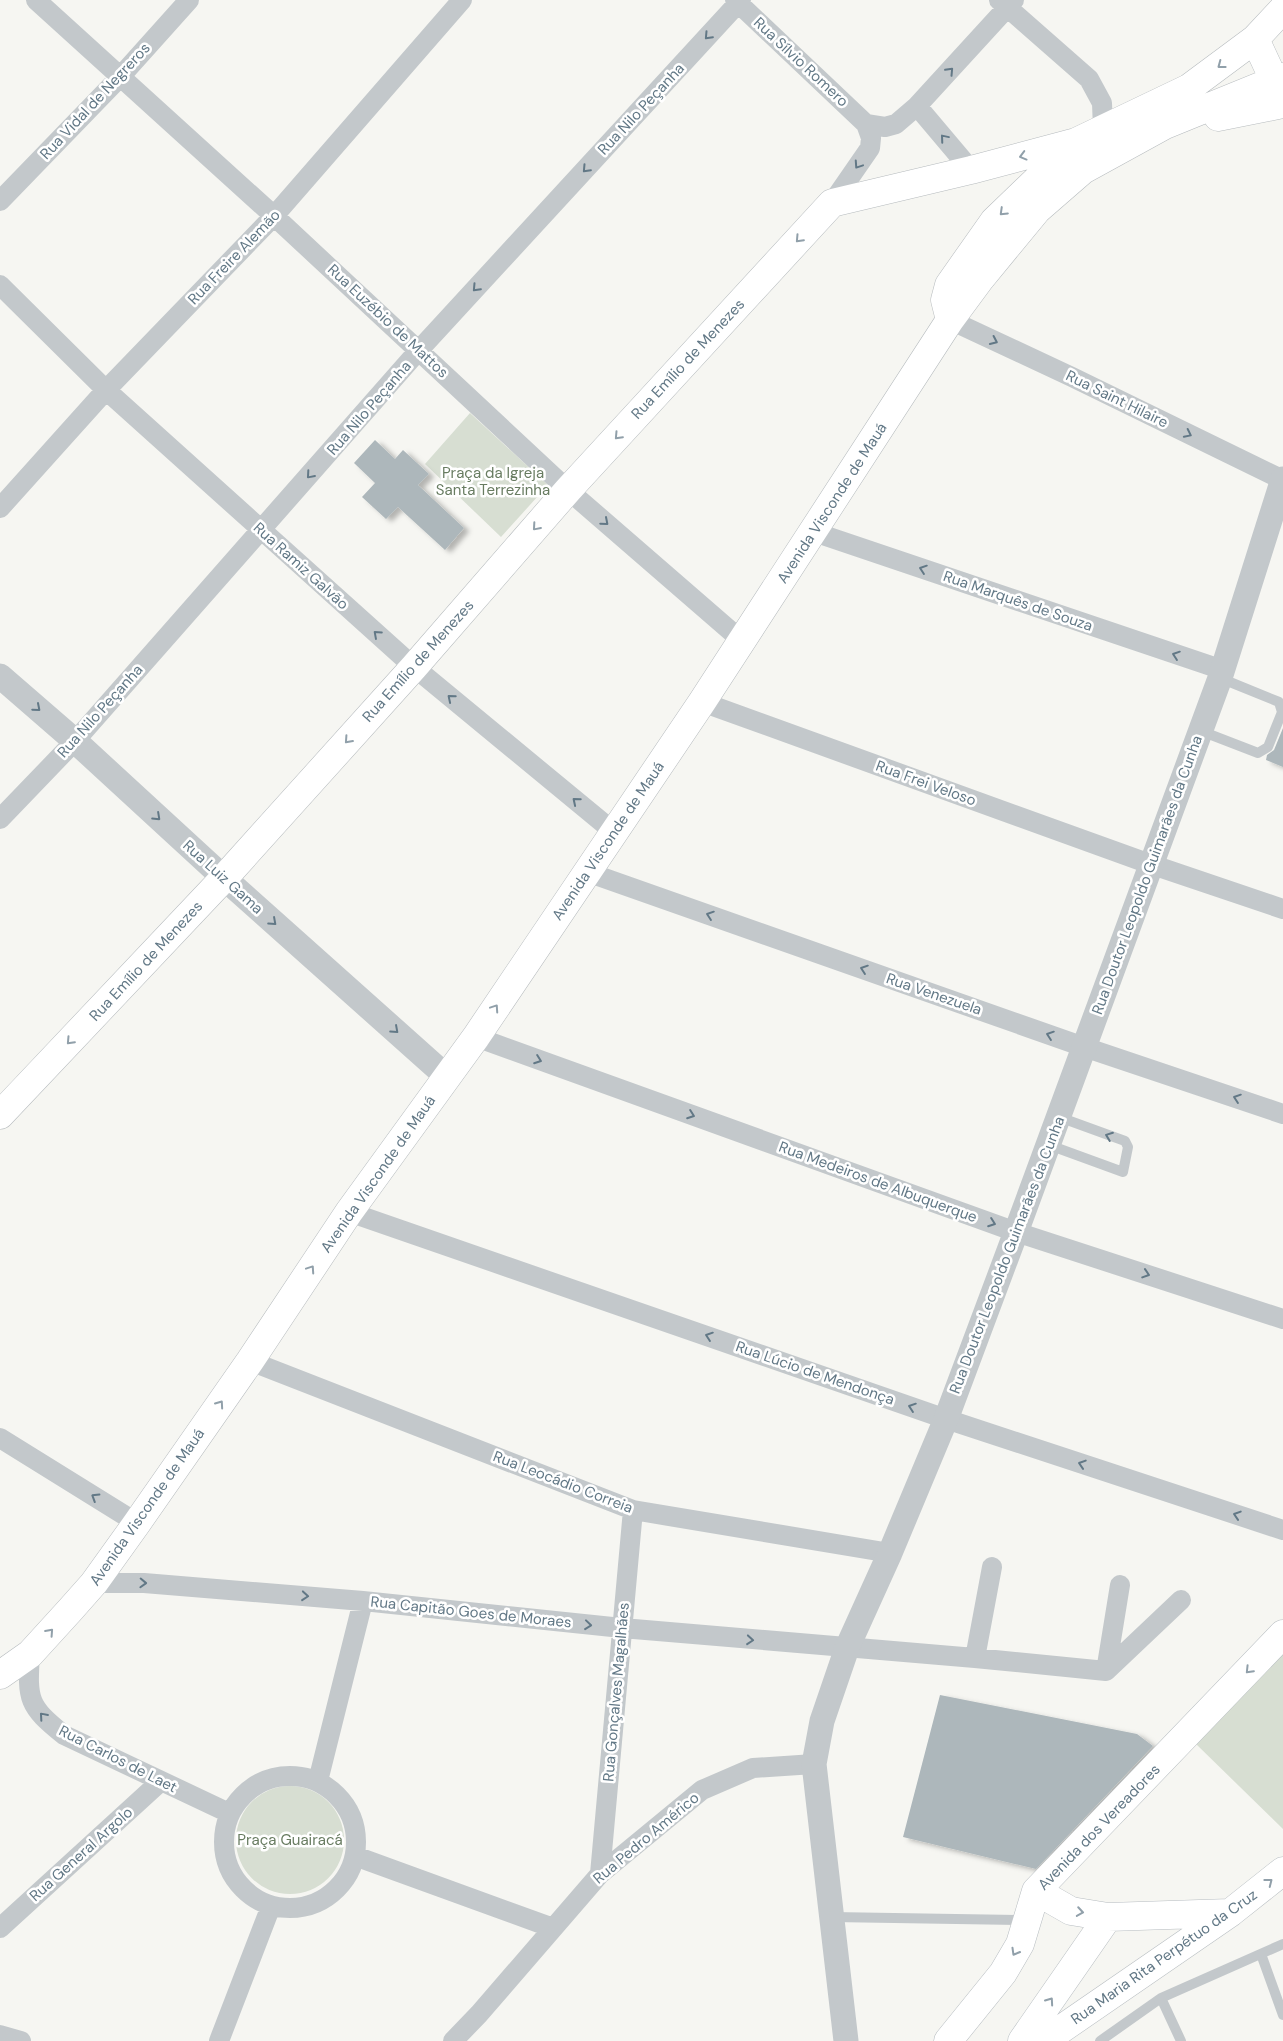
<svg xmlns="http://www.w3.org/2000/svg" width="1283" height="2041" viewBox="0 0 1283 2041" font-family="'DM Sans',sans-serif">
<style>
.green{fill:#d7ded2}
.building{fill:#adb7bb;filter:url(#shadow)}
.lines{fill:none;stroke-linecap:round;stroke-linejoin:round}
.secondary-casing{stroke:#b7bdc1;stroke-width:29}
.primary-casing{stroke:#b6bbbe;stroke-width:29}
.service{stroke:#c3c8cb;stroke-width:10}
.minor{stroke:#c3c8cb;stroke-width:20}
.tertiary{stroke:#c3c8cb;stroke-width:25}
.secondary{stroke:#fff;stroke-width:28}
.primary{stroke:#fff;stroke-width:28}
.oneway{stroke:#627886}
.oneway2{stroke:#91a0aa}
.labels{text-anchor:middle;stroke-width:5;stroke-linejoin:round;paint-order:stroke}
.street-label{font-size:15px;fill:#627886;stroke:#fff}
.park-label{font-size:15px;fill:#687c61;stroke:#fff}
</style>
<defs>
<filter id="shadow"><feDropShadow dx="5.5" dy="3" stdDeviation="2.5" flood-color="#0004"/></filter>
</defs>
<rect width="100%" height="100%" fill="#f6f6f2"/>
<path class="green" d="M470,413L548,485L501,537L425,464Z
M1283,1646V1829L1196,1744Z
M236 1840a54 54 0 1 1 108 0a54 54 0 1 1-108 0Z"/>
<path class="building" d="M375,440L395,459L403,450L429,474L418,485L464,528L445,550L398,507L386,519L362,497L375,483L354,463Z
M1283,728V767L1266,760L1267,755L1274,750Z
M940,1695L1137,1734L1153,1746L1036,1869L903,1837Z"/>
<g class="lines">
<g class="secondary-casing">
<path id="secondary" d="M1036,1891L1071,1911L1108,1917L1230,1913
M948,2041L1003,1973L1020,1944L1036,1891L1283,1634
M1022,2041L1108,1917
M1044,2041L1230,1913L1283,1871"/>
</g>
<g class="primary-casing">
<path id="primary" d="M1255,39L1274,80
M1218,117L1283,104
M950,320L945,300L949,285L994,221L1074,144
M0,1115L224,878L414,667L568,490L832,203L971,170L1076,142L1189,88L1255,39L1283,9
M0,1675L30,1654L71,1609L94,1583L137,1523L250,1361L349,1212L476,1037L702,702L950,320L981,278L1037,210L1083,170L1165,125L1283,77"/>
</g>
<path class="service" d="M1201,731L1258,753L1268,747L1282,712L1279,702L1220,678
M1049,1145L1123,1172L1128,1147L1125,1141L1059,1117
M832,1917L1025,1920
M1261,1954L1283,2015
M1161,1998L1181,2041
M1100,2041L1161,1998L1283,1944"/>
<path class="minor" d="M36,0L274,216L568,490L741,640
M735,0L866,124
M999,0L1089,79L1102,103L1103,130
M917,106L971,170
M866,124L885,127L896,124L917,106L1014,0
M0,201L120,77L189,0
M832,203L870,148L871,138L866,124
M0,285L106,390L414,667L614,832
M950,320L1072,377L1283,480
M0,508L106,390L274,216L462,0
M814,532L1223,670
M702,702L1150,864L1283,909
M0,819L75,741L419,350L741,0
M587,872L1084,1047L1283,1114
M476,1037L1016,1232L1283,1319
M349,1212L946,1419L1283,1530
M250,1361L633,1510L890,1553
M0,1438L137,1523
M94,1583H144L363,1601L622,1628L975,1658L992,1567
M30,1654C27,1700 28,1706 64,1735L229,1813
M975,1658L1106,1671L1181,1600
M1106,1671L1120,1585
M224 1842a66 66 0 1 1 132 0a66 66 0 1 1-132 0Z
M318,1781L363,1601
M355,1856L553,1928
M600,1874L633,1510
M0,1928L161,1781
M0,2035L21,2041
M219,2041L271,1906
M453,2041L479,2014L600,1874L702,1790L753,1768L814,1764"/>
<path class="tertiary" d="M0,676L75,741L224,878L447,1077
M846,2041L814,1764L822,1721L847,1648L890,1553L946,1419L1016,1232L1220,678L1283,479"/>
<use href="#secondary" class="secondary"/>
<use href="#primary" class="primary"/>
</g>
<defs><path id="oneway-chevron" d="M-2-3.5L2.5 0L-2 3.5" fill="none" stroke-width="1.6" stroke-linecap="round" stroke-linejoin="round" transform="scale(1.25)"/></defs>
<g class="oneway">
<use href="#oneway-chevron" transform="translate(708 36) rotate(133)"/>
<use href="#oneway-chevron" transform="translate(950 71) rotate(-47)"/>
<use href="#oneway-chevron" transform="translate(944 138) rotate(-130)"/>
<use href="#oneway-chevron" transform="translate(858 165) rotate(124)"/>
<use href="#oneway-chevron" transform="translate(586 169) rotate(133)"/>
<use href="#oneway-chevron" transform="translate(476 288) rotate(133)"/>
<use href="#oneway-chevron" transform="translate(994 341) rotate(25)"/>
<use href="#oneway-chevron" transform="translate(1188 434) rotate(26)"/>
<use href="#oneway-chevron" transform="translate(310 475) rotate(131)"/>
<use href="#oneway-chevron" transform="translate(605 522) rotate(41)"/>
<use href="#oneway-chevron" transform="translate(923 569) rotate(-161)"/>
<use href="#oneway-chevron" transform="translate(377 634) rotate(-138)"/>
<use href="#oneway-chevron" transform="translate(1176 655) rotate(-161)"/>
<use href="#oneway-chevron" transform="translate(451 698) rotate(-140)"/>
<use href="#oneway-chevron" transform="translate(37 708) rotate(41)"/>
<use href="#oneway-chevron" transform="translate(576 801) rotate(-140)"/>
<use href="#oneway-chevron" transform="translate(157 817) rotate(43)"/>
<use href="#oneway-chevron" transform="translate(710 915) rotate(-161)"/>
<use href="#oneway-chevron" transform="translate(273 922) rotate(42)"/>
<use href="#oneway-chevron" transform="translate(864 969) rotate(-161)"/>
<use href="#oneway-chevron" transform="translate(395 1030) rotate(42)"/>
<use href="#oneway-chevron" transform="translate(1050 1035) rotate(-161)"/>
<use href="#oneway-chevron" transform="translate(538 1060) rotate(20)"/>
<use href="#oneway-chevron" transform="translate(1237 1098) rotate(-161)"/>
<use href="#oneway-chevron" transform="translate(691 1115) rotate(20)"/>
<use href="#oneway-chevron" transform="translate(1109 1136) rotate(-159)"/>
<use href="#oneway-chevron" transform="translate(992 1223) rotate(20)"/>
<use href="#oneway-chevron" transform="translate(1146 1274) rotate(18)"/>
<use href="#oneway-chevron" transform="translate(709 1336) rotate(-161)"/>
<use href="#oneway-chevron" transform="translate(912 1407) rotate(-161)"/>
<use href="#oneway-chevron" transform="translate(1082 1464) rotate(-162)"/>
<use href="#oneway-chevron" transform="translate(95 1497) rotate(-148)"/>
<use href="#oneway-chevron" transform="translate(1237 1515) rotate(-162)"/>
<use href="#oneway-chevron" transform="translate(143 1583) rotate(2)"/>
<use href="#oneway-chevron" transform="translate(305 1596) rotate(5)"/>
<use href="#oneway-chevron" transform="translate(588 1625) rotate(6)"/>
<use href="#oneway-chevron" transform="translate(750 1640) rotate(5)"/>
<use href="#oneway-chevron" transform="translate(43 1716) rotate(-131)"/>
</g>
<g class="oneway2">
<use href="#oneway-chevron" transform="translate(1221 65) rotate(143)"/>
<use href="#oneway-chevron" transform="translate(1023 156) rotate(165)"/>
<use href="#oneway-chevron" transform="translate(1003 212) rotate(136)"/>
<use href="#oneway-chevron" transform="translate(799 239) rotate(133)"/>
<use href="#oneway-chevron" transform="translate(618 436) rotate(133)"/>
<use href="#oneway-chevron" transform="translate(536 527) rotate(131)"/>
<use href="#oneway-chevron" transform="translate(348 740) rotate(132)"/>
<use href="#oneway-chevron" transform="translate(495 1008) rotate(-56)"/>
<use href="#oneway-chevron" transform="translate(70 1041) rotate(133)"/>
<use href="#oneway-chevron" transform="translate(311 1269) rotate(-56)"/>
<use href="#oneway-chevron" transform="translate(220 1404) rotate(-55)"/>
<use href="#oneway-chevron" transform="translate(50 1632) rotate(-48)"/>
<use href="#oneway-chevron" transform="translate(1249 1670) rotate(134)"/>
<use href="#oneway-chevron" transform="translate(1269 1882) rotate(-38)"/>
<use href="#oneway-chevron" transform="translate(1080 1912) rotate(9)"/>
<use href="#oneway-chevron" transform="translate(1015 1952) rotate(120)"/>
<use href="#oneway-chevron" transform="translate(1050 2001) rotate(-55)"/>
</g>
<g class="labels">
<g class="street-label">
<text transform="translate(801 62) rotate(43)" y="5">Rua Sílvio Romero</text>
<text transform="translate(95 101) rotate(-47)" y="5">Rua Vidal de Negreros</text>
<text transform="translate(641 109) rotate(-47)" y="5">Rua Nilo Peçanha</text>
<text transform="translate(234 257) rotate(-46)" y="5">Rua Freire Alemão</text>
<text transform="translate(388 321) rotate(43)" y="5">Rua Euzébio de Mattos</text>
<text transform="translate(688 359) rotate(-47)" y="5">Rua Emílio de Menezes</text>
<text transform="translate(1117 399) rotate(26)" y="5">Rua Saint Hilaire</text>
<text transform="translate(369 408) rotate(-49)" y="5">Rua Nilo Peçanha</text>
<text transform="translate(832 503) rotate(-57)" y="5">Avenida Visconde de Mauá</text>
<text transform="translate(301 566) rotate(42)" y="5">Rua Ramiz Galvão</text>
<text transform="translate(1018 601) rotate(19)" y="5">Rua Marquês de Souza</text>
<text transform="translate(418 661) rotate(-48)" y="5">Rua Emílio de Menezes</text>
<text transform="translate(100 711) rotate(-48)" y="5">Rua Nilo Peçanha</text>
<text transform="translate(926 783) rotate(20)" y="5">Rua Frei Veloso</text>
<text transform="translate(608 841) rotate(-56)" y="5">Avenida Visconde de Mauá</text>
<text transform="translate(1147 875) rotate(-70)" y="5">Rua Doutor Leopoldo Guimarães da Cunha</text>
<text transform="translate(223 877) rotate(42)" y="5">Rua Luiz Gama</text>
<text transform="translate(146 961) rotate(-47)" y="5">Rua Emílio de Menezes</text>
<text transform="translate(934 994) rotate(19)" y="5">Rua Venezuela</text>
<text transform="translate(378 1174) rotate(-55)" y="5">Avenida Visconde de Mauá</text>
<text transform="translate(878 1182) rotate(20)" y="5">Rua Medeiros de Albuquerque</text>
<text transform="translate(1007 1255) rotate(-69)" y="5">Rua Doutor Leopoldo Guimarães da Cunha</text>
<text transform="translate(815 1373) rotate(19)" y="5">Rua Lúcio de Mendonça</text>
<text transform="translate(563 1482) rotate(21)" y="5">Rua Leocádio Correia</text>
<text transform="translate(147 1507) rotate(-55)" y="5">Avenida Visconde de Mauá</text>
<text transform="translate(471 1612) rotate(6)" y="5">Rua Capitão Goes de Moraes</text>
<text transform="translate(616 1692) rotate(-85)" y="5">Rua Gonçalves Magalhães</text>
<text transform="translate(118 1759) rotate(27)" y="5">Rua Carlos de Laet</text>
<text transform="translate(1099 1827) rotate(-46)" y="5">Avenida dos Vereadores</text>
<text transform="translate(646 1838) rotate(-40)" y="5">Rua Pedro Américo</text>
<text transform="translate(81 1854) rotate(-42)" y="5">Rua General Argolo</text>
<text transform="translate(1164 1957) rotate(-35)" y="5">Rua Maria Rita Perpétuo da Cruz</text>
</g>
<g class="park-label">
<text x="493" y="478">Praça da Igreja<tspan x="493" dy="17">Santa Terrezinha</tspan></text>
<text x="290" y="1845">Praça Guairacá</text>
</g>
</g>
</svg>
